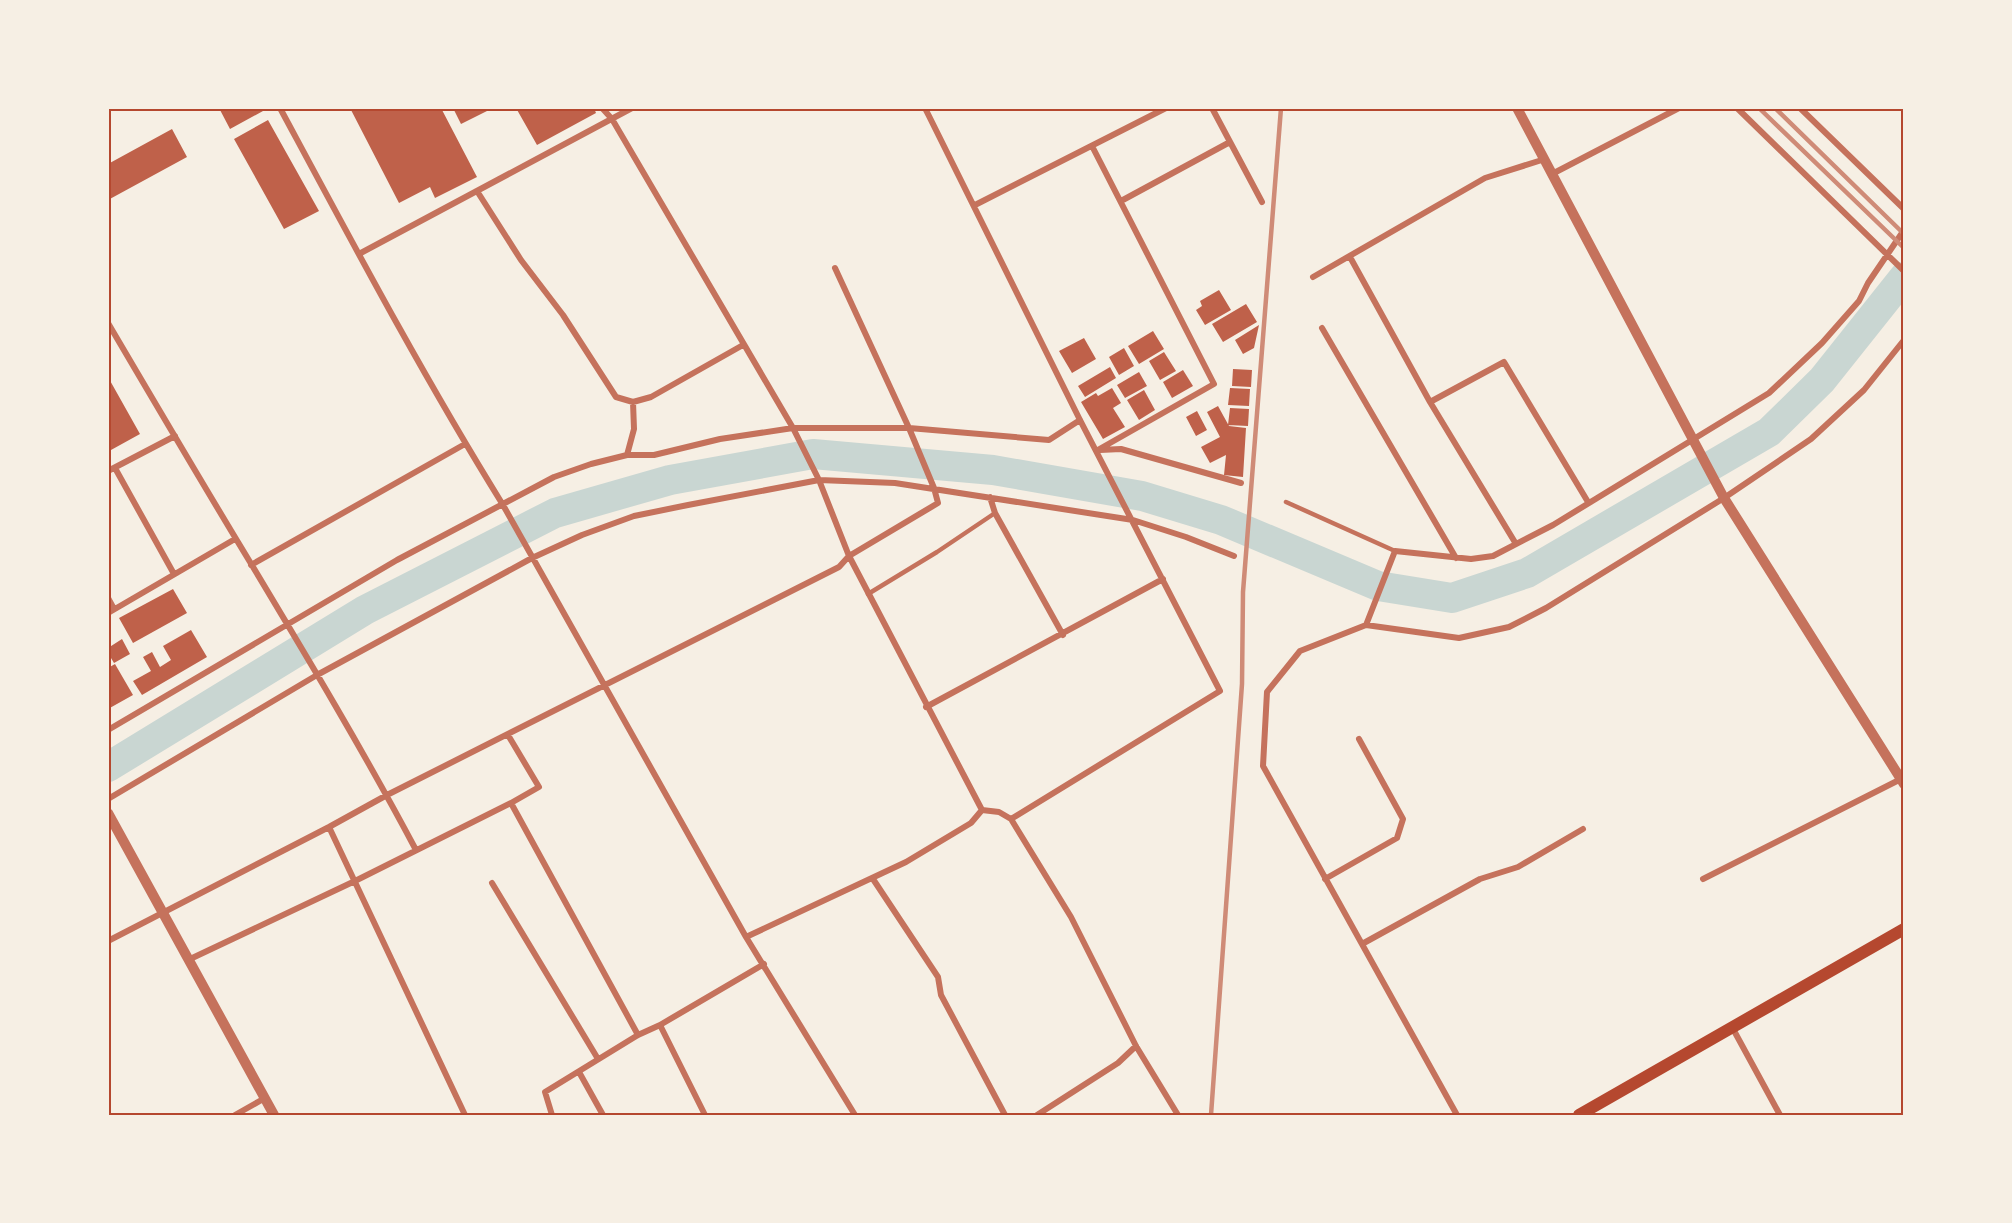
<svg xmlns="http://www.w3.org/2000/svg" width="2012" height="1223" viewBox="0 0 2012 1223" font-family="Inter,sans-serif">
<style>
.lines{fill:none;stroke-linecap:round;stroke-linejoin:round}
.river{stroke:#c9d6d2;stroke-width:30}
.building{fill:#bf614a}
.service{stroke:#c5725c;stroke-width:4.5}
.minor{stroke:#c5725c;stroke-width:6}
.tertiary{stroke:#c5725c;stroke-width:10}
.secondary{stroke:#b5482f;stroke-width:12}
.rail{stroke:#cf8b77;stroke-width:4.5}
.neatline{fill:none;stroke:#b5482f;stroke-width:2}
</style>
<rect width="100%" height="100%" fill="#f6efe4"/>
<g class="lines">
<path class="river" d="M108,767L365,610L555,513L670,480L813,454L993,470L1142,496L1221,520L1378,586L1452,598L1527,573L1769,432L1822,380L1904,277"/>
</g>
<path class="building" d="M219,108H261L263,111L230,129Z
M350,108H441L477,177L435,198L430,187L399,203Z
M453,108H485L487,111L461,124Z
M516,108H594L596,113L537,145Z
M268,120L319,211L284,229L234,139Z
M172,129L187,157L108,200V164Z
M1219,290L1231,310L1205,325L1196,310L1202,306L1200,301Z
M1246,304L1257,322L1223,342L1212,324Z
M1259,325L1254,348L1243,354L1235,340Z
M1153,331L1164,349L1139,364L1128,346Z
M1084,338L1096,359L1072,373L1059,351Z
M1124,348L1134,366L1119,375L1109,357Z
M1164,352L1176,371L1160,380L1149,361Z
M1110,367L1116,378L1085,397L1078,386Z
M1233,369L1252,370L1251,387L1232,386Z
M1183,370L1193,386L1172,398L1163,382Z
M1139,372L1147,386L1125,398L1117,385Z
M108,377L140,434L111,450L108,444Z
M1112,388L1121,403L1113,408L1125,427L1103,439L1081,402L1096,393L1098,396Z
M1230,388L1250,389L1249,406L1228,405Z
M1144,390L1155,410L1139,420L1127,400Z
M1218,406L1229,426L1246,428L1243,477L1224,475L1226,455L1210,463L1201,447L1220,437L1207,412Z
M1230,408L1249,409L1248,426L1228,425Z
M1197,411L1207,430L1196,436L1186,417Z
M173,589L187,613L133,643L119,618Z
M191,630L207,657L142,695L133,681L151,671L143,657L152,652L160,667L171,660L163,646Z
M122,639L130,654L114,663L108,653V648Z
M115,664L133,695L108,709V668Z"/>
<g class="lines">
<path class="service" d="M1286,502L1395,551
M868,594L937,552L995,513"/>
<path class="minor" d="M280,108C352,242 423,376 503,505L746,937L855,1115
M602,108L612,119L793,428L819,480L849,556L982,810
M925,108L1080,420L1220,691L1011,819
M1212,108L1262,202
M1737,108L1904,271
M1800,108L1904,209
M1092,146L1214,384L1096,451
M1552,174L1679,108
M477,191L521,260L563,315L616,397L633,402L651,397L743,345
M1121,201L1230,142
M975,205L1166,108
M359,254L632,108
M1350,257L1430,402L1516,544
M1313,277L1485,178L1545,159
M108,323C155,403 202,483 250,562C307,657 364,752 416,850
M1322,328L1456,558
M1430,402L1504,362L1588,502
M1100,450L1121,449L1241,483
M627,455L634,429L633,402
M115,468L174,574
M108,471L175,436
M990,497L995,513L1063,635
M251,565L465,444
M108,598L114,609
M108,613L235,539
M1366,625L1395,551L1471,559L1493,556L1553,525L1769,393L1822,343L1859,301L1868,283L1904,230
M926,707L1163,579
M108,730L397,560L554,477L591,464L627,455H654L720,439L793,428H909L1049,440L1080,420
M108,799L317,675L532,558L582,535L634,516L688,505L819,480L895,483L1133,520L1186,537L1234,556
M511,803L638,1035
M982,810L999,812L1011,819L1071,917L1136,1046L1178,1115
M329,827L465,1115
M873,879L938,977L941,995L1005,1115
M1325,879L1397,838L1403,819L1359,739
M1703,879L1901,779
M492,883L598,1059
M746,937L906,862L971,823L982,810
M108,941L329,827L387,795L839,567L849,556L938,503L934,488L909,428L835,268
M1362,944L1480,879L1518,867L1583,829
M188,960L355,881L511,803L539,787L508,735
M660,1025L705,1115
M1732,1027L1780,1115
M579,1072L603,1115
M235,1115L265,1098
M552,1115L545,1092L638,1035L660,1025L764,964
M1037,1115L1118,1063L1136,1046
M1457,1115L1263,766L1267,692L1300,651L1366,625L1459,638L1509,627L1546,608L1724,498L1811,439L1864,390L1904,340"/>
<path class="tertiary" d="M1517,108L1724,498L1904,784
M108,813L274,1115"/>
<path class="secondary" d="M1579,1115L1904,929"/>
<path class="rail" d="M1759,108L1904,248
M1775,108L1904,234
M1211,1115L1242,684L1243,592L1281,108"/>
</g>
<rect width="2012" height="1223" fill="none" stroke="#f6efe4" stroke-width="219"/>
<rect x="110" y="110" width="1792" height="1004" class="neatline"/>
</svg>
